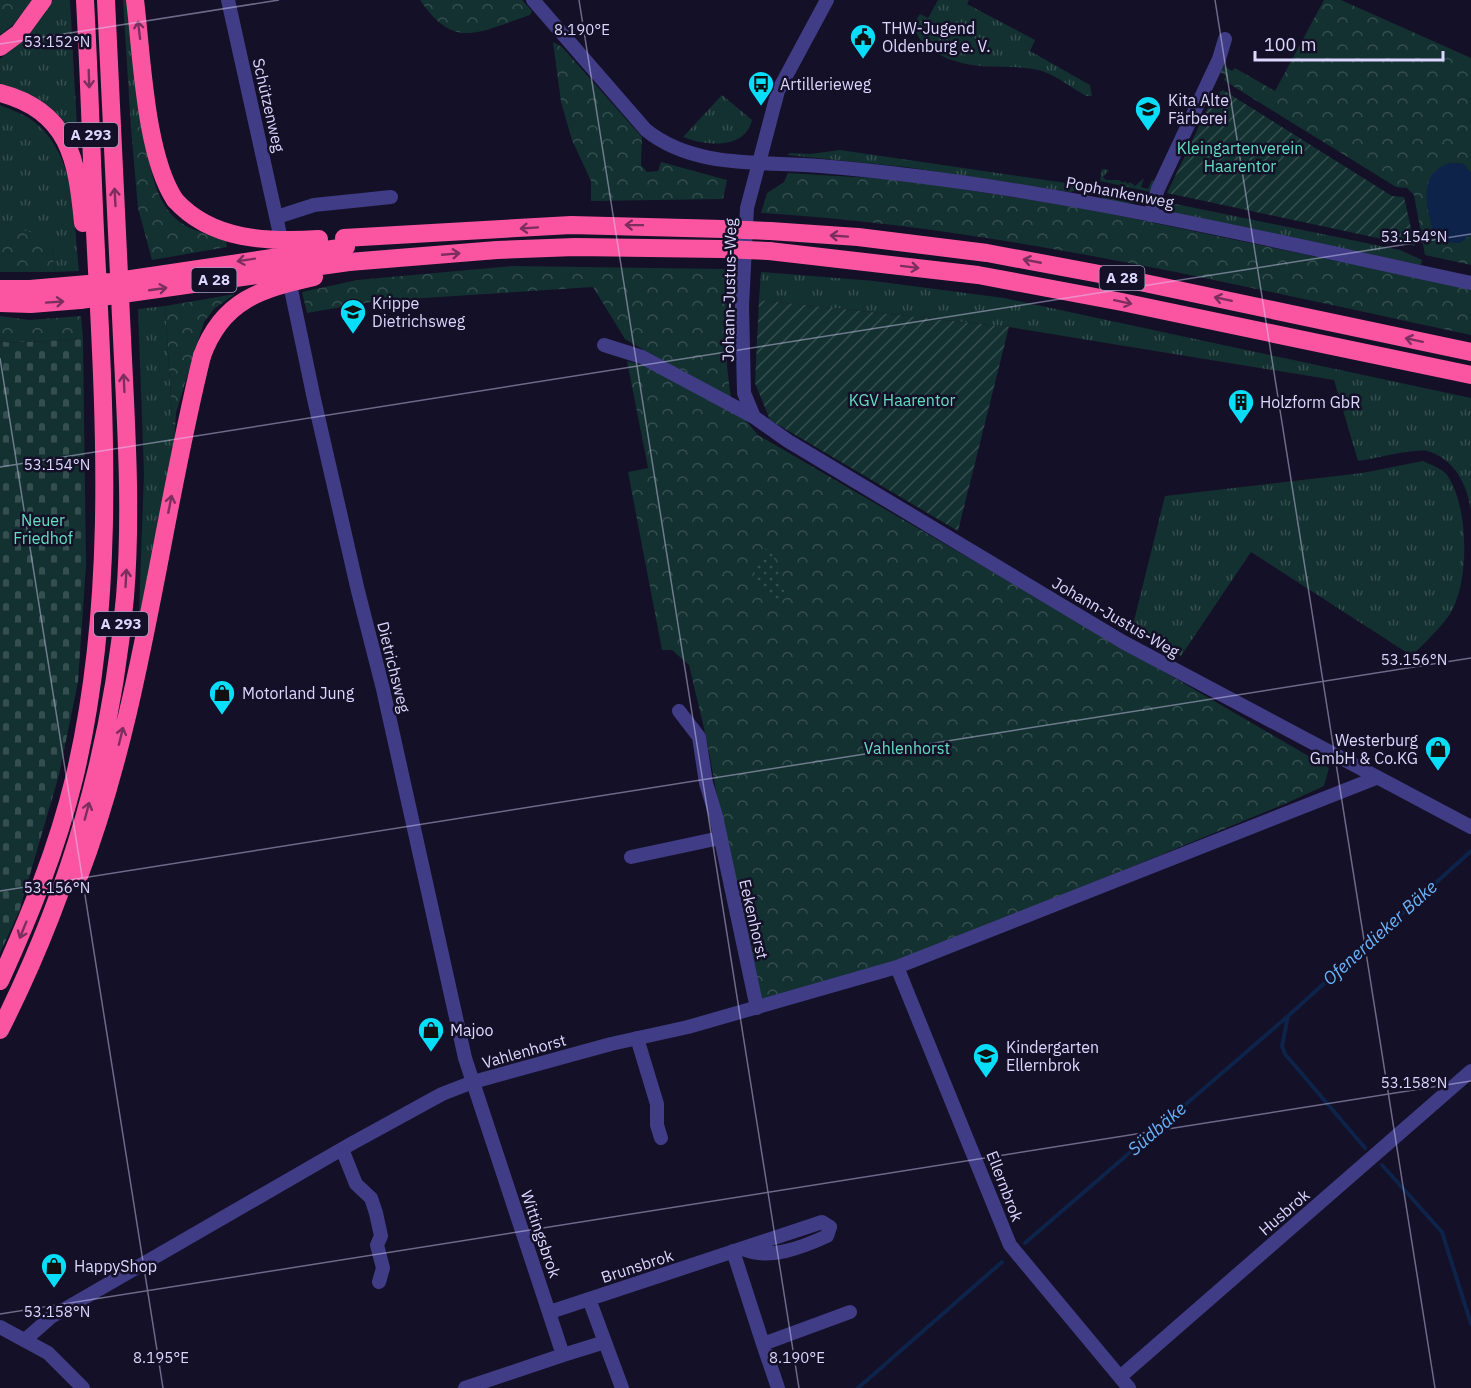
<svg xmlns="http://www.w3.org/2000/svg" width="1471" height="1388" viewBox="0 0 1471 1388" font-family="'IBM Plex Sans',sans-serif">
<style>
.grass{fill:url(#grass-tufts)}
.forest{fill:url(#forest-crowns)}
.cemetery{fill:url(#cemetery-stones)}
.park{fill:url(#park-dots)}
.garden{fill:url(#garden-furrows)}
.water{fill:#0e2349}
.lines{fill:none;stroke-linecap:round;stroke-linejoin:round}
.stream{stroke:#0e2349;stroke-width:4}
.minor{stroke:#403c85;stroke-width:14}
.highway{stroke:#fb55a2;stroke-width:18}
.highway-bridge{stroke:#fb55a2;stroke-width:18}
.oneway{stroke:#7c2f5e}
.ticks{fill:none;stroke:#dcd7fe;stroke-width:1.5;stroke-opacity:0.45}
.labels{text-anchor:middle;stroke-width:5;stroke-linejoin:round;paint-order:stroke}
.shield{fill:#141027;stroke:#a09bbe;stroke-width:1.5}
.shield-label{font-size:15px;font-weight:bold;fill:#dcd7fe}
.poi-label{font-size:16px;fill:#dcd7fe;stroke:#141027;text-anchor:start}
.street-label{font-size:16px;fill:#dcd7fe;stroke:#141027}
.park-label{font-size:16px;fill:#64dec1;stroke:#141027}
.water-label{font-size:18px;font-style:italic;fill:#68b5fc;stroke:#141027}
.ticks-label{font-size:15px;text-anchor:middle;fill:#dcd7fe;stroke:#141027;stroke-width:5;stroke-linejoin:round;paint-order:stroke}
</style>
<defs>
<pattern id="grass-tufts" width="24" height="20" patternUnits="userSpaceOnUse" patternTransform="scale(1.5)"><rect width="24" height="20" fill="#133130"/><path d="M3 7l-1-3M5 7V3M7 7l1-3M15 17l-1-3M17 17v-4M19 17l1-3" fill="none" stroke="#354e4f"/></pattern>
<pattern id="forest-crowns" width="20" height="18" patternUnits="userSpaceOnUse" patternTransform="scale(1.5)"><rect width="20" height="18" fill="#133130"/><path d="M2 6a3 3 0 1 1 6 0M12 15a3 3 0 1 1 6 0" fill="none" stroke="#354e4f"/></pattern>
<pattern id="cemetery-stones" width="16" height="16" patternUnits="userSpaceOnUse" patternTransform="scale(1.5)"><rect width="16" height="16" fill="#133130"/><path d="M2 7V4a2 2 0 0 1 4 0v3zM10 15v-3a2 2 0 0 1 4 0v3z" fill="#354e4f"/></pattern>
<pattern id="park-dots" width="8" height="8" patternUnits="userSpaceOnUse" patternTransform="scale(1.5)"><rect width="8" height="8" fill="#133130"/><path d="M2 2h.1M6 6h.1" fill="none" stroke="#354e4f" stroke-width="1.8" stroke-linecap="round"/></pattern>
<pattern id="garden-furrows" width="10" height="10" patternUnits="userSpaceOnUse" patternTransform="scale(1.5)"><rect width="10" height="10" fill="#133130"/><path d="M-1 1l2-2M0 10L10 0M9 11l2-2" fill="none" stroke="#354e4f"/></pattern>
</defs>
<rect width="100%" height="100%" fill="#141027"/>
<path class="grass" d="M53,0H70L78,145L0,87V59L29,34Z
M123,0H129L144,125L131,129Z
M938,0H969L967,4L1035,40L1030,51L1090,85L1092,96H1086C1072,88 1057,76 1042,71C1014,63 982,71 955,61C936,55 903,36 920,14L928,18Z
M722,95L752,120C745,150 706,146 683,137Z
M0,105C9,109 21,113 29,118C78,151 73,219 79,271L55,272L52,247L0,224Z
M840,150L1080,185L1077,190L1070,192L906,167L787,155L790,153L810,154Z
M1102,169L1109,170L1103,177L1106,180H1119L1123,183L1125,181L1128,184L1130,182L1135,186L1144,178L1141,187L1148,189L1152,180L1155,182L1150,192L1100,181Z
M1095,188L1146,198C1133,208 1117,201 1102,198Z
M1161,201L1400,250L1422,260L1421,265L1180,215L1166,209Z
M761,272L874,281L1004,298L1471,398V511C1468,486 1454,458 1427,451C1418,448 1371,459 1358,461L1334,380L1009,327L759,300Z
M165,306L174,446L142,613L139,612L144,474L138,309Z
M1423,461C1431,465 1443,469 1447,475C1469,506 1470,582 1450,614C1440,629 1424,643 1412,656L1251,552L1181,656L1132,629L1165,496L1362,473Z"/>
<path class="forest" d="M0,0H32L14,24L0,35Z
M420,0H522L532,11L530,15C481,31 455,52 420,0Z
M1324,0H1341L1471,58V173L1463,164L1450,163L1471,234V265L1425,255L1414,195L1407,188L1396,187L1236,88L1224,80L1226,76L1220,72L1224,66L1232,71L1235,68L1275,91Z
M553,42L562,47L642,137L641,165L647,172L658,171L661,162L727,180L723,199L591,201V181L572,140L561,102Z
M144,125C149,159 152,207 186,226C198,232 213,236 226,241L227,247L152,260L138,208L131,129Z
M788,173L904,180L1082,208L1471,289V335C1234,285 1004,228 761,213L767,193L784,182Z
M0,224L30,232L52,247L55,272H0Z
M512,266L726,269L727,366L731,400L625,339L593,287L377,301L307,313L302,292L357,280Z
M235,294L214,309L204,322L176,413L174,446L165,306Z
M0,316L29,320L81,316L83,339L11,343L0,341Z
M627,361L657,369L742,416L758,435L1329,768L1324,786L1287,803L892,965L759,1001L742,932L707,741L689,665L672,650H662L628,472L648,468Z"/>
<path class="cemetery" d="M83,339L86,565L78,682L59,775L19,912L0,953V341L11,343Z"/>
<path class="park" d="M769,544L785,590L775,603L753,579L756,565Z"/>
<path class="garden" d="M1223,90L1392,196L1404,197L1415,246L1167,193L1214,95Z
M759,300L1009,327L958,531L770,420L755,383Z"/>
<path class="water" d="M1450,163L1463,164L1471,173V234L1460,243L1446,242L1434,235C1427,207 1416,174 1450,163Z"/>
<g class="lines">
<path class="stream" d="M1288,1016L1282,1046L1285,1054L1365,1148
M1382,1165L1442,1232L1471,1324
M1025,1243L1288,1016L1471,851
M858,1388L1002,1262"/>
<path class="minor" d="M228,0L283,248
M533,0L646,130C694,169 762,161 820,166C1040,184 1255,237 1471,283
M827,0L778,91L747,208L742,306L744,393L754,417L788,441L1123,642L1471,827
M1150,215L1158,189L1219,59L1225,39
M277,217L314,205L391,197
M288,275L314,399L358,591L383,689L465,1058L563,1355L605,1342
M604,345L642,357L754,417
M679,711L699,737L706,783L716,816L757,1008
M631,857L720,838
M897,967L1010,1245L1129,1388
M637,1038L657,1104V1125L661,1138
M342,1149L356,1184L371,1198L376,1213L381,1236L377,1245L383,1268L379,1282
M733,1251L763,1344L850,1312
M589,1299L622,1388
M550,1312L810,1226L822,1222L830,1227L827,1236C803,1247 768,1261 743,1249
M0,1327L48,1353L83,1388
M26,1339L51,1317L349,1145L442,1094L473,1082L611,1044L688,1027L897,967L1376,778
M763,1344L778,1388
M1120,1377L1471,1071
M465,1388L563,1355"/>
<path class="highway" d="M135,0C142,56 145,155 175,200
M0,47L19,33L43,0
M0,93C69,111 77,159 83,223
M770,231L858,237L987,253L1121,278L1471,352
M344,238L571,225L723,229
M769,251L978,275L1122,302L1471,375
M349,262L497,250L575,247L722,249
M0,289H30
M0,303L31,304L80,300
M78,879C142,712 159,529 202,356
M0,981C30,915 57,849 74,779C114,612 106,440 97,270C92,180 90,90 85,0
M0,1030C70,891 111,753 125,597C132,511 126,424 122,338C117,225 111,113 106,0"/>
<path class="highway-bridge" d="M175,200C212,241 268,242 319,239
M723,229L770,231
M722,249L769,251
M30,289L111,282L346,247
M80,300L349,262
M202,356C222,300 261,289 314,277"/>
</g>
<defs><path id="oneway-shaft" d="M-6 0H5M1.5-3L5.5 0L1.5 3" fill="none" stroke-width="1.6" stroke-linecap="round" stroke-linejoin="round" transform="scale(1.5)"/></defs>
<g class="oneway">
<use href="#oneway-shaft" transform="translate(139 30) rotate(-97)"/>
<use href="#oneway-shaft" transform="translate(89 79) rotate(88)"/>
<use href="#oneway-shaft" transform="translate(115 197) rotate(-93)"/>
<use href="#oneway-shaft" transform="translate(634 225) rotate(-179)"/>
<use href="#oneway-shaft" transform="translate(529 228) rotate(176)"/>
<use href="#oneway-shaft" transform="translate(839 236) rotate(-176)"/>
<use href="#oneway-shaft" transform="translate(451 254) rotate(-5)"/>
<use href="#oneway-shaft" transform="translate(246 260) rotate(171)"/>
<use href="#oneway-shaft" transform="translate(1032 261) rotate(-169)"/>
<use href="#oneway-shaft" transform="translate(910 267) rotate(7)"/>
<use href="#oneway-shaft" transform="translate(158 289) rotate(-8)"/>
<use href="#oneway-shaft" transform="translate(1223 299) rotate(-168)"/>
<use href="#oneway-shaft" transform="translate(55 302) rotate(-4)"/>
<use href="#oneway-shaft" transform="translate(1123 302) rotate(12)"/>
<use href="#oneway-shaft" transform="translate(1414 340) rotate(-168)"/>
<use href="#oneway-shaft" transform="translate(124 383) rotate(-93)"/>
<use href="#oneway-shaft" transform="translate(170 504) rotate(-79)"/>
<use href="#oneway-shaft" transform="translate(126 578) rotate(-87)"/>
<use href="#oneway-shaft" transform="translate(121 736) rotate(-76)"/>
<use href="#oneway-shaft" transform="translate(87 811) rotate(-75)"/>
<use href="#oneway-shaft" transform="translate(23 930) rotate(112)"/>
</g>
<path class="ticks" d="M579,0L799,1388M1215,0L1435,1388M0,44L279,0M0,358L163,1388M0,467L1471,234M0,891L1471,658M0,1314L1471,1081"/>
<defs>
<g id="civic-pin" transform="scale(1.35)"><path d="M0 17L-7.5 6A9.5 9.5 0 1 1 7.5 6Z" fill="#08defa" stroke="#141027"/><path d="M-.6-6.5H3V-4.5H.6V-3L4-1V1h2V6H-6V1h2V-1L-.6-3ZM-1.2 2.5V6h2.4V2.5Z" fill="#111"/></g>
<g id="bus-pin" transform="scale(1.35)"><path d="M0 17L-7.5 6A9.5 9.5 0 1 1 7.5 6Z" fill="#08defa" stroke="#141027"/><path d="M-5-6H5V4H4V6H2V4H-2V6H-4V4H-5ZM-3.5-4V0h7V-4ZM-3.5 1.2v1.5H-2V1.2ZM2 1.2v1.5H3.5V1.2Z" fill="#111"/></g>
<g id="school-pin" transform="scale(1.35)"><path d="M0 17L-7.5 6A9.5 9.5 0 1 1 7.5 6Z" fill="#08defa" stroke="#141027"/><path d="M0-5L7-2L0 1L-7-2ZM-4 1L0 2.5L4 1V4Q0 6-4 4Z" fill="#111"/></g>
<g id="building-pin" transform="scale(1.35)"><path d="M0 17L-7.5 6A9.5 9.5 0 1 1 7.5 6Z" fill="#08defa" stroke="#141027"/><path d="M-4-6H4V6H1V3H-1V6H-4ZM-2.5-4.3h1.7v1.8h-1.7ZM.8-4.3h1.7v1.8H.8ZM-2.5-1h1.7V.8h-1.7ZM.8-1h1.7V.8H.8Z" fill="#111"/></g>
<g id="shop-pin" transform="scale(1.35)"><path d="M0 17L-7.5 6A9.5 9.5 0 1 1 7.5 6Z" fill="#08defa" stroke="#141027"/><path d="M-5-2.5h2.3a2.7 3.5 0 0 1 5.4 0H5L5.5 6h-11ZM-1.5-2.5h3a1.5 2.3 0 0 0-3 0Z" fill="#111"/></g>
</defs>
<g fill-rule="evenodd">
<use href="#civic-pin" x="863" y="37"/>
<use href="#bus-pin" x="761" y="84"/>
<use href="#school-pin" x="1148" y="109"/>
<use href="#school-pin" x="353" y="312"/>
<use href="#building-pin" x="1241" y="402"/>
<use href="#shop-pin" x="222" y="693"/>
<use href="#shop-pin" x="1438" y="749"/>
<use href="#shop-pin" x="431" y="1030"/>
<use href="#school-pin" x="986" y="1056"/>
<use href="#shop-pin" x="54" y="1266"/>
</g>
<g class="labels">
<g class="shield">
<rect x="64" y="123" width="54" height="24" rx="4.5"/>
<rect x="1099.5" y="266" width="45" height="24" rx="4.5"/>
<rect x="191.5" y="268" width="45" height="24" rx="4.5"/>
<rect x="94" y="612" width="54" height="24" rx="4.5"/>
</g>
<g class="shield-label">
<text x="91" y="140">A 293</text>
<text x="1122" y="283">A 28</text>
<text x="214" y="285">A 28</text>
<text x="121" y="629">A 293</text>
</g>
<g class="poi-label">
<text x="882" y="34">THW-Jugend<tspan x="882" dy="18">Oldenburg e. V.</tspan></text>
<text x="780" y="90">Artillerieweg</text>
<text x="1168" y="106">Kita Alte<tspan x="1168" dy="18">Färberei</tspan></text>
<text x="372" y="309">Krippe<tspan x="372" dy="18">Dietrichsweg</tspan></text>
<text x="1260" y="408">Holzform GbR</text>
<text x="242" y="699">Motorland Jung</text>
<text x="1418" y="746" text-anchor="end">Westerburg<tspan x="1418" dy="18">GmbH &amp; Co.KG</tspan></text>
<text x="450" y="1036">Majoo</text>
<text x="1006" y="1053">Kindergarten<tspan x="1006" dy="18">Ellernbrok</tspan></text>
<text x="74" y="1272">HappyShop</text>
</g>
<g class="street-label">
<text transform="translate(269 105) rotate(77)" y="6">Schützenweg</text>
<text transform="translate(1120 192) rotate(11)" y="6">Pophankenweg</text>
<text transform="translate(729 290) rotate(-89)" y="6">Johann-Justus-Weg</text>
<text transform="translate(1116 617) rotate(30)" y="6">Johann-Justus-Weg</text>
<text transform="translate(394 667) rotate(76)" y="6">Dietrichsweg</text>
<text transform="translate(754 919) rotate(77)" y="6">Eekenhorst</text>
<text transform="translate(524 1051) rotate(-16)" y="6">Vahlenhorst</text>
<text transform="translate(1005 1186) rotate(69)" y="6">Ellernbrok</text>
<text transform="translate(1284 1212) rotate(-41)" y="6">Husbrok</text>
<text transform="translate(541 1234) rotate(71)" y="6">Wittingsbrok</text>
<text transform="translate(637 1266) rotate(-18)" y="6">Brunsbrok</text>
</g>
<g class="park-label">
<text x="1240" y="154">Kleingartenverein<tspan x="1240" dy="18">Haarentor</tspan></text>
<text x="902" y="406">KGV Haarentor</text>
<text x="43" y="526">Neuer<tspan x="43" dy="18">Friedhof</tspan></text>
<text x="907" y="754">Vahlenhorst</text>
</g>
<g class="water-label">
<text transform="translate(1380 933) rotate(-42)" y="6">Ofenerdieker Bäke</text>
<text transform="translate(1157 1129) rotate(-41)" y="6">Südbäke</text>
</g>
</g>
<g class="ticks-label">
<text x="582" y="35">8.190°E</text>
<text x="57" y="47">53.152°N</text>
<text x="1414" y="242">53.154°N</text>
<text x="57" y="470">53.154°N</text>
<text x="1414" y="665">53.156°N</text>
<text x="57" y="893">53.156°N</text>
<text x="1414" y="1088">53.158°N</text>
<text x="57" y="1317">53.158°N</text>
<text x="161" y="1363">8.195°E</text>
<text x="797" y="1363">8.190°E</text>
</g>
<path d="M1255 51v9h188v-9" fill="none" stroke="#dcd7fe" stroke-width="3"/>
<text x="1264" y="51" font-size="18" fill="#dcd7fe" stroke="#141027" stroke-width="4.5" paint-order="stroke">100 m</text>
</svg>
